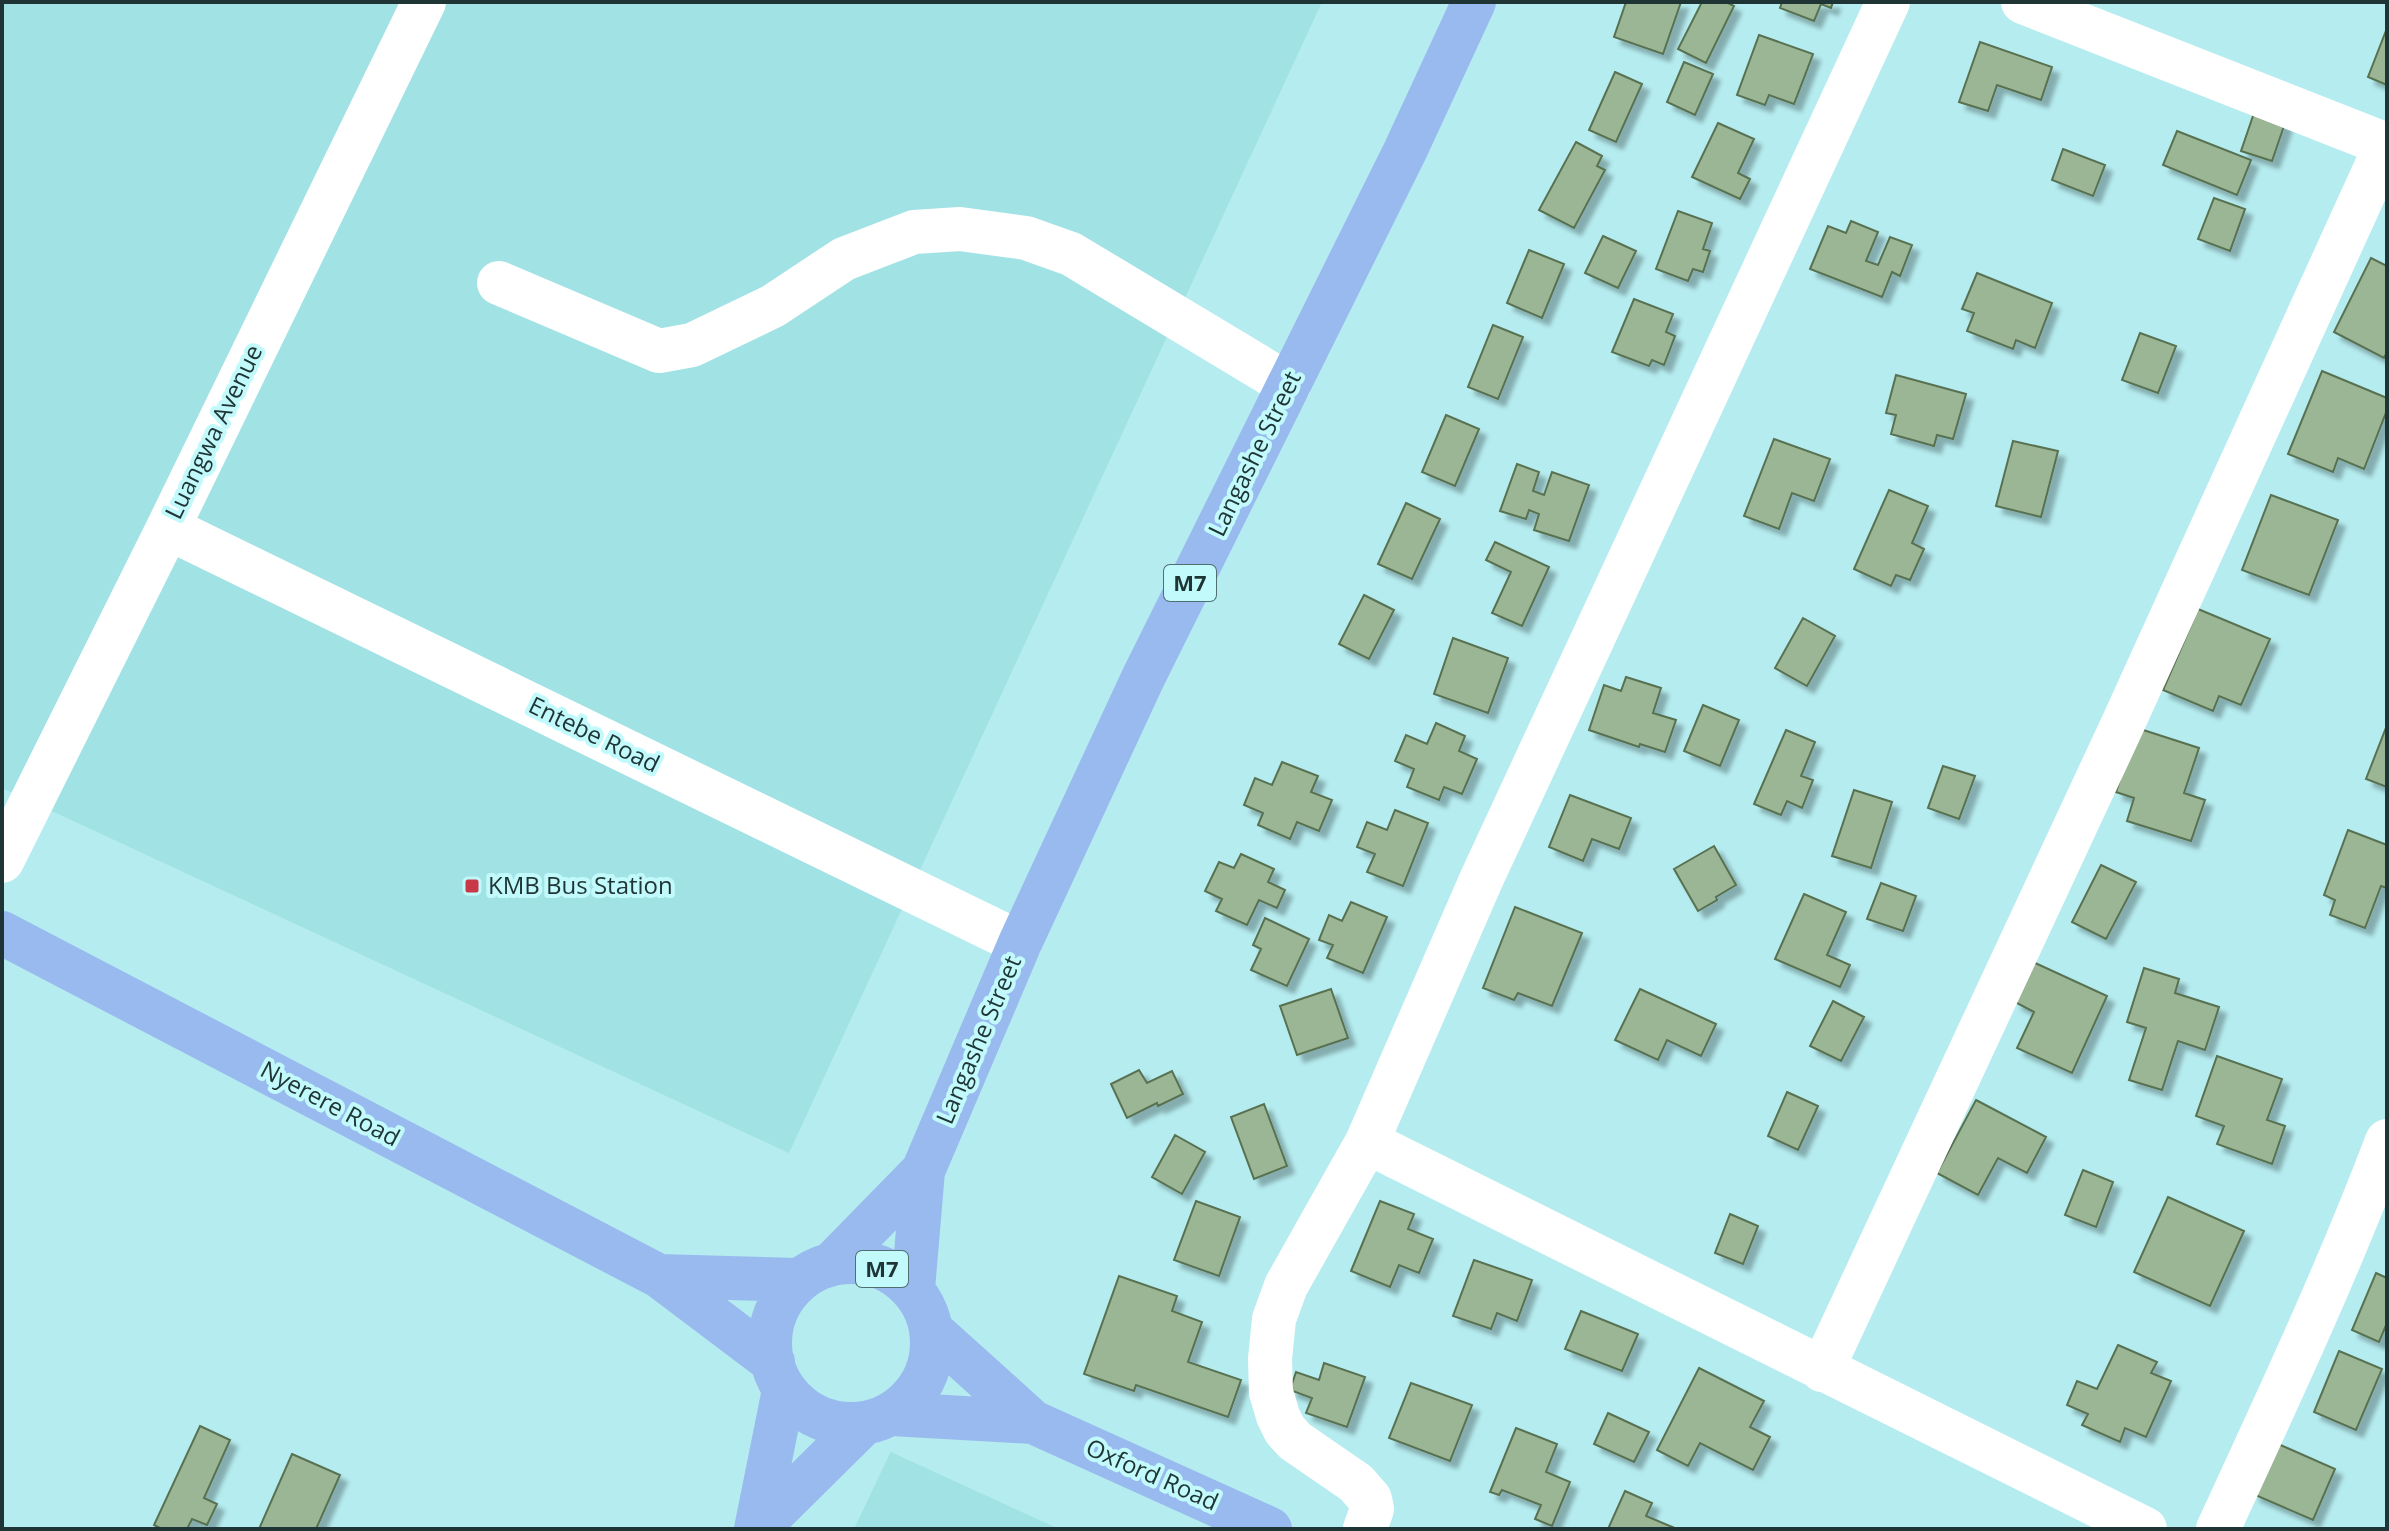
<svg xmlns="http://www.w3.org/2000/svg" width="2389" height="1531" viewBox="0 0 2389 1531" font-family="'Open Sans',sans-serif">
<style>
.built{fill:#a1e2e5}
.building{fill:#9bb694;stroke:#587151;stroke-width:2;filter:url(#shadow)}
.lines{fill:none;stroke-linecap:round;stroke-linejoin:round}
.minor{stroke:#fff;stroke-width:44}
.major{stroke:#99baef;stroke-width:44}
.poi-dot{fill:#c83847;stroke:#c2fafc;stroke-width:3}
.labels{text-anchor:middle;stroke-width:8;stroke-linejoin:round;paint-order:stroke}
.shield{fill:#c2fafc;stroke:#4f6f71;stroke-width:2}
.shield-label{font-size:22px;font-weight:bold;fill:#1e3435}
.street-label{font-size:24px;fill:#1e3435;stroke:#c2fafc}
.poi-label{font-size:24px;fill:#1e3435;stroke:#c2fafc;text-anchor:start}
</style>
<defs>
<filter id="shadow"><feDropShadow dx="7" dy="7" stdDeviation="2" flood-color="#0004"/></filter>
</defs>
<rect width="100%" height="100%" fill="#b5ecef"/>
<path class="built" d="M2,2H1322L789,1153L2,788Z
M891,1451V1452L1059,1529H854Z"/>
<path class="building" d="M1626,2H1681L1663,54L1614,37Z
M1702,2H1726L1734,6L1706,63L1678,49Z
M1782,2H1833L1831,8L1821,4L1814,21L1780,8Z
M2387,28V85L2368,77Z
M1759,35L1813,54L1794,104L1769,95L1765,105L1737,95Z
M1980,42L2052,67L2041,100L1997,85L1988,111L1959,102Z
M1684,62L1713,74L1695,115L1667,102Z
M1615,72L1642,84L1616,142L1589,130Z
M2254,113L2285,123L2272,161L2241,151Z
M1718,123L1754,139L1738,173L1750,179L1740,199L1692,177Z
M2177,131L2251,160L2237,195L2163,165Z
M1576,142L1602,156L1597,166L1605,170L1574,228L1539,210Z
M2063,149L2105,165L2093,196L2052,180Z
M2214,198L2245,209L2230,251L2198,239Z
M1678,211L1712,223L1703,249L1710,251L1703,272L1693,269L1688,281L1656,269Z
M1851,221L1878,232L1866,261L1878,265L1890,237L1912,245L1900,276L1892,272L1882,297L1810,269L1828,226L1846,233Z
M1603,236L1636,251L1618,288L1585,273Z
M1529,250L1564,264L1542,318L1507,303Z
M2371,258L2387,266V352L2384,358L2334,332Z
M1977,273L2052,303L2035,348L2016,340L2013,349L1967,331L1974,313L1962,309Z
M1634,299L1673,314L1666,332L1675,336L1664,365L1652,360L1649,366L1612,352Z
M1493,325L1523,337L1498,399L1468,387Z
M2140,333L2176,346L2158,393L2122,380Z
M2322,371L2387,398V410L2364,469L2338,458L2333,472L2288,454Z
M1896,375L1966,394L1953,439L1937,435L1934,446L1891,434L1896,415L1886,413Z
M1446,415L1479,429L1455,486L1422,472Z
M1774,439L1830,459L1814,501L1792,493L1779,529L1744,516Z
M2013,441L2058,451L2041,517L1996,506Z
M1517,464L1539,472L1533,491L1544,495L1552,472L1589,485L1569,541L1534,530L1539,514L1529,510L1526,519L1500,511Z
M1889,490L1928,506L1912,543L1924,549L1910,580L1896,575L1891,586L1854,569Z
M2271,495L2338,520L2309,595L2242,570Z
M1406,503L1440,519L1412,579L1378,564Z
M1495,542L1549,567L1522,626L1492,613L1511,572L1486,560Z
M1364,595L1394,610L1369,659L1339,644Z
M2198,609L2270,639L2241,705L2219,696L2213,711L2163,690Z
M1803,618L1835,636L1807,686L1775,668Z
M1453,638L1508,658L1488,713L1434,694Z
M1626,677L1661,688L1653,713L1676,720L1665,752L1640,744L1639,747L1589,730L1604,685L1621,691Z
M1703,705L1739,720L1720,766L1684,751Z
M1436,723L1465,736L1459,751L1477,759L1462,794L1444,787L1439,800L1407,787L1414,769L1395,761L1406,735L1427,744Z
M2387,725V787L2366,779Z
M2137,728L2199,748L2184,793L2205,800L2191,841L2127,821L2134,798L2116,792Z
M1786,730L1815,742L1801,776L1813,780L1802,808L1787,801L1781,815L1754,804Z
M1282,762L1318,776L1311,792L1332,800L1319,831L1297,822L1290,839L1258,825L1263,813L1244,805L1255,778L1272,785Z
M1943,766L1975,776L1959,819L1928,808Z
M1854,790L1892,802L1871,868L1832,856Z
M1570,795L1631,818L1619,849L1592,839L1583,861L1549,847Z
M1395,810L1428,823L1403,886L1367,872L1375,854L1357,847L1367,822L1387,830Z
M2348,830L2387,845V888L2381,886L2365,928L2330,915L2335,900L2324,895Z
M1714,846L1736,885L1716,897L1717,900L1698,911L1674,869Z
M1241,854L1274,869L1268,882L1285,890L1277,908L1259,900L1247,925L1216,911L1222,899L1205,891L1219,862L1234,868Z
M2101,865L2136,882L2106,939L2072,922Z
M1881,883L1916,896L1903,931L1867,919Z
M1804,894L1846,912L1827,955L1850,965L1840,987L1775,959Z
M1351,902L1387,917L1363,973L1327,958L1333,945L1319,940L1329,915L1342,921Z
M1515,907L1582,933L1552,1006L1518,993L1514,1000L1483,988Z
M1265,918L1309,939L1287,986L1251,970L1261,949L1253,945Z
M2033,962L2107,996L2072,1073L2017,1048L2034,1012L2015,1002Z
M2144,968L2179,979L2175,993L2219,1007L2205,1050L2178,1041L2162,1090L2129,1080L2146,1028L2127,1022Z
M1331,989L1348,1038L1297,1055L1280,1006Z
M1640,989L1716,1024L1701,1056L1667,1040L1658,1060L1615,1040Z
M1833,1001L1864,1017L1841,1061L1810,1046Z
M2217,1056L2282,1079L2267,1120L2285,1126L2272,1164L2217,1144L2224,1126L2196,1116Z
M1139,1070L1147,1083L1172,1071L1183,1094L1158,1106L1157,1103L1127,1118L1111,1084Z
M1787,1092L1818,1106L1798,1150L1768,1136Z
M1976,1100L2046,1137L2027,1173L1998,1158L1978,1195L1937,1173Z
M1264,1104L1287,1166L1254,1179L1231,1117Z
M1175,1135L1205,1152L1182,1194L1152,1177Z
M2083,1170L2113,1182L2096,1227L2065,1215Z
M2168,1197L2244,1231L2210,1306L2134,1272Z
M1196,1201L1240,1217L1219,1276L1174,1260Z
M1380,1201L1414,1214L1408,1229L1433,1239L1419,1273L1399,1265L1390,1287L1351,1271Z
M1730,1214L1758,1226L1743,1264L1715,1253Z
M1474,1260L1532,1280L1517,1321L1497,1313L1491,1329L1453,1316Z
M2376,1273L2387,1278V1323L2379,1342L2352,1330Z
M1119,1276L1177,1296L1172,1311L1202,1322L1188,1362L1241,1380L1228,1417L1136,1385L1134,1391L1084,1374Z
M1581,1311L1638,1334L1622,1371L1565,1349Z
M2118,1345L2157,1362L2151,1373L2171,1381L2146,1437L2125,1428L2120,1442L2082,1425L2088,1414L2067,1405L2077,1381L2097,1389Z
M2339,1351L2382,1369L2356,1430L2314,1412Z
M1324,1363L1365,1377L1347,1427L1306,1413L1312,1398L1290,1390L1296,1372L1319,1380Z
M1699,1368L1764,1401L1750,1427L1770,1437L1753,1470L1700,1443L1688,1466L1657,1450Z
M1411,1383L1472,1405L1450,1461L1389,1438Z
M1608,1413L1649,1432L1634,1462L1594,1444Z
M200,1426L230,1440L204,1498L217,1504L207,1525L192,1519L187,1529H162L154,1525Z
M1516,1428L1557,1444L1546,1472L1570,1482L1552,1526L1535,1519L1541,1505L1502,1490L1499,1495L1490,1492Z
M2276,1443L2335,1469L2313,1520L2253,1494Z
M292,1454L340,1475L316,1529H259Z
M1625,1491L1652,1503L1646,1516L1677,1529H1608Z"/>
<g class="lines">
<path class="minor" d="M2023,2L2387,145
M499,283L659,351L692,345L773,306L844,259L914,232L960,229L1026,238L1071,254L1289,385
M168,528L1020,943
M2,861L168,528L424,2
M1367,1142L2145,1529
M1822,1370L2121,728L2386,145
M1365,1529L1372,1509L1370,1499L1356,1483L1295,1441L1285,1430L1278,1416L1271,1392L1270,1359L1274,1319L1286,1286L1367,1142L1481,880L1888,2
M2218,1529C2277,1401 2337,1273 2387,1141"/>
<path class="major" d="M2,933L659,1276L773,1362
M770 1343a81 81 0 1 1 162 0a81 81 0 1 1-162 0Z
M832,1264L923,1171
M659,1276L798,1280
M913,1289L923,1171L1020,943L1143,678L1405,151L1474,2
M931,1330L1033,1422L1270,1529
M892,1414L1033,1422
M756,1529L784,1390
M757,1529L863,1424"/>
</g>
<rect class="poi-dot" x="464" y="878" width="16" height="16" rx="4"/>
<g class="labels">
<g class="shield">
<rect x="1164" y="565" width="52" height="36" rx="6"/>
<rect x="856" y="1251" width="52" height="36" rx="6"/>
</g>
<g class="shield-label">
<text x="1190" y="591">M7</text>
<text x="882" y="1277">M7</text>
</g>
<g class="street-label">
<text transform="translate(214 432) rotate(-64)" y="8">Luangwa Avenue</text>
<text transform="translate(1255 454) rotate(-64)" y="8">Langashe Street</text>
<text transform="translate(594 735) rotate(26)" y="8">Entebe Road</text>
<text transform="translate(979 1040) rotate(-67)" y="8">Langashe Street</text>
<text transform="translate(330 1104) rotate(28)" y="8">Nyerere Road</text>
<text transform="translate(1152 1475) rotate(24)" y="8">Oxford Road</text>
</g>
<g class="poi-label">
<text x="488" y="894">KMB Bus Station</text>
</g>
</g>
<rect width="2389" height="1531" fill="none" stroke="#1e3435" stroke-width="8"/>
</svg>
